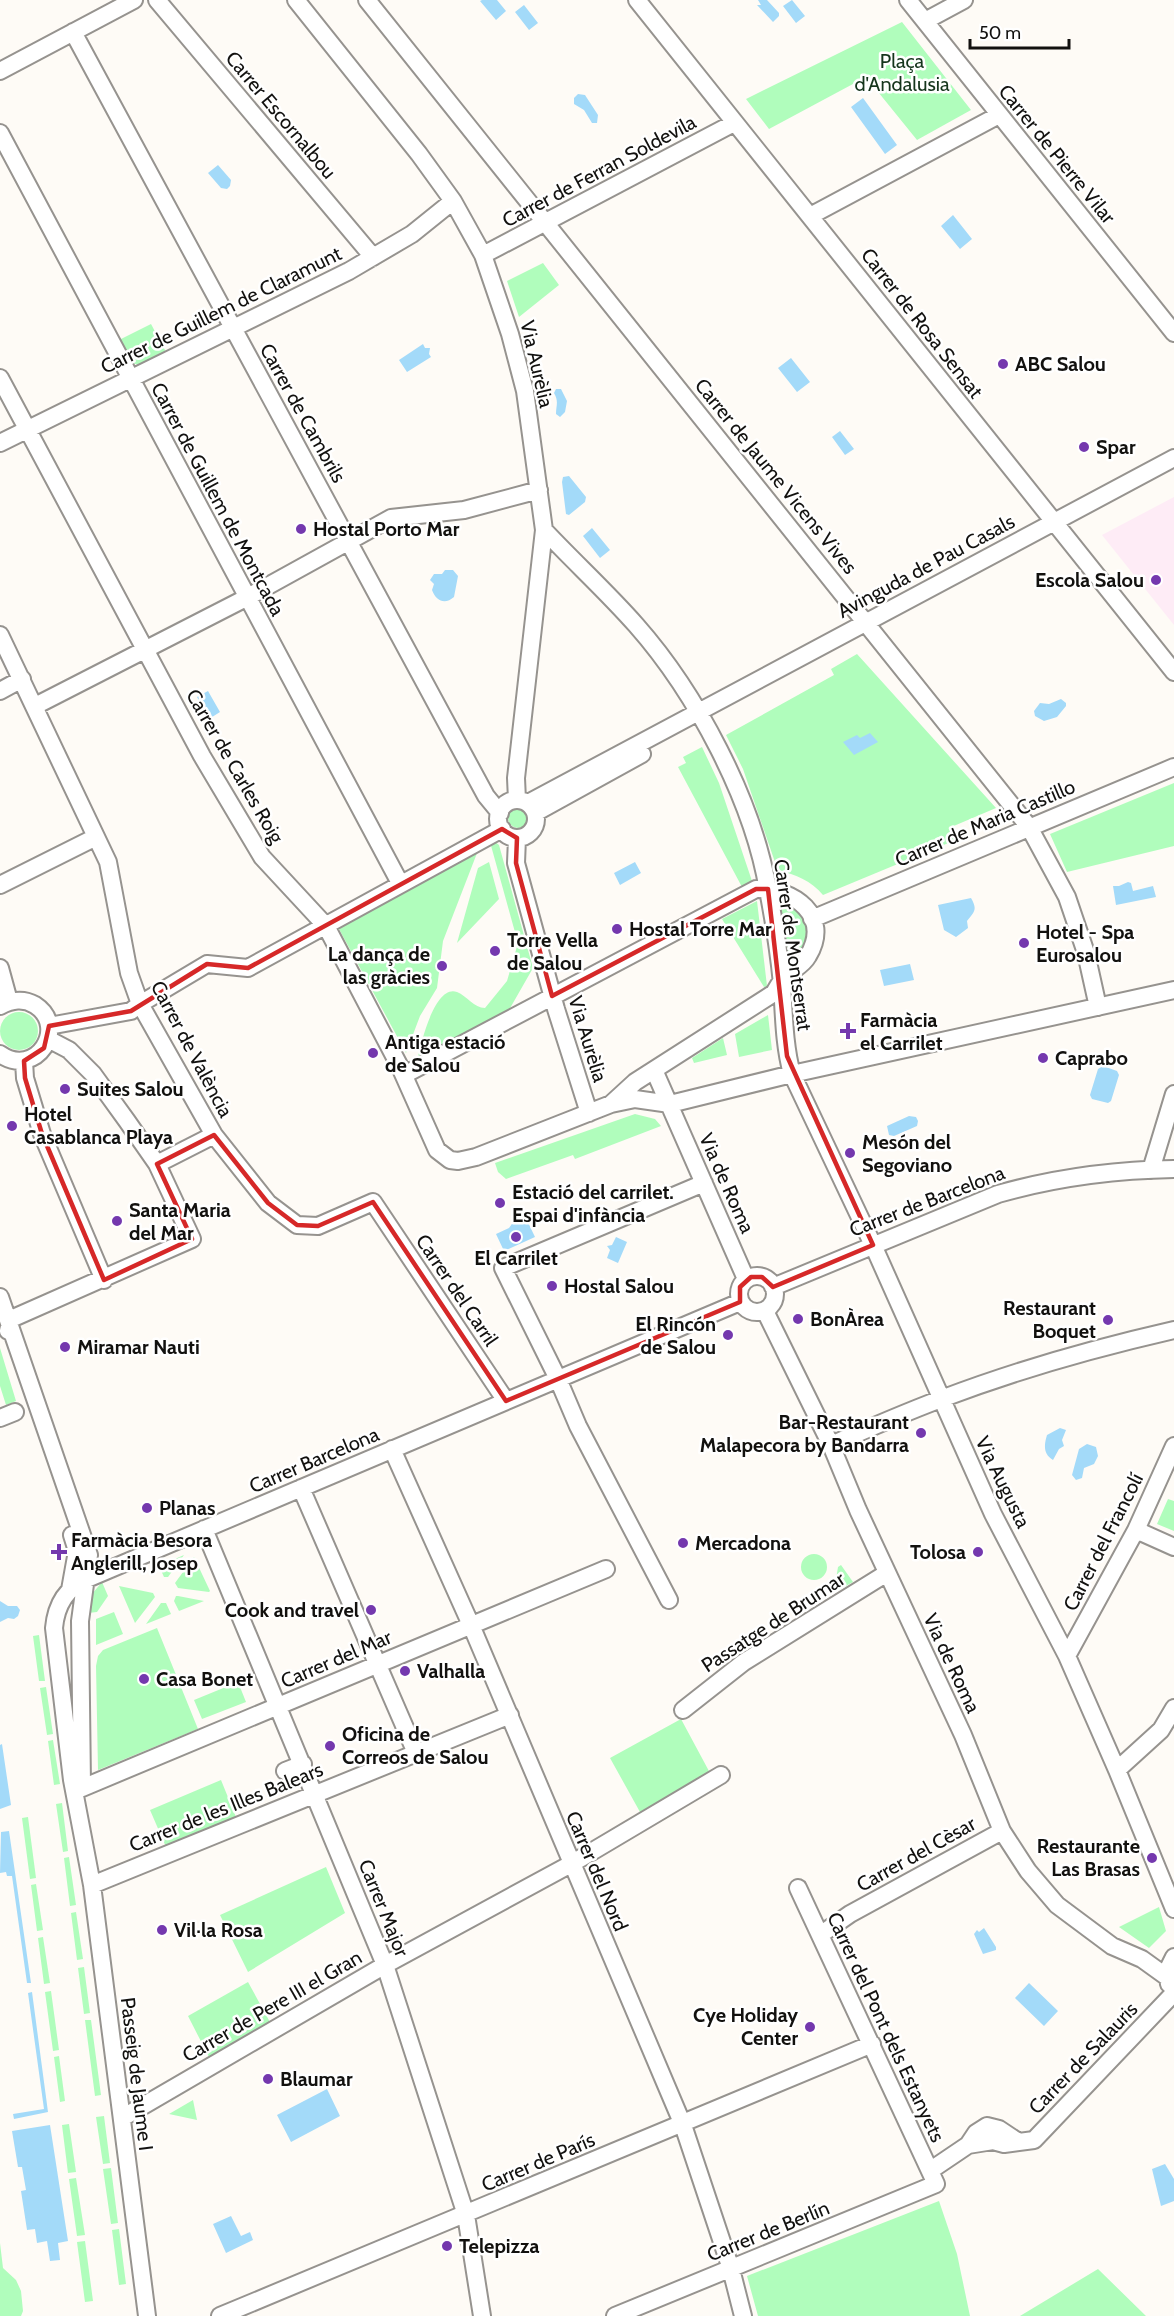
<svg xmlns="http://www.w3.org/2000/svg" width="1174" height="2316" viewBox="0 0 1174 2316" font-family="Cabin,sans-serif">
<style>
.education{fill:#feecf6}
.green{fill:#b0fdbc}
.water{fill:#a3daf9}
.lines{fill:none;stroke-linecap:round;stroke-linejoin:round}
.minor-casing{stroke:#96938f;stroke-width:20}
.minor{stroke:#fff;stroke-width:16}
.marked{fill:none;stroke:#d62828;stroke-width:4.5;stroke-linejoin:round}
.poi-dot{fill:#7438ae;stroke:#fff;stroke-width:2}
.labels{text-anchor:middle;stroke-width:5;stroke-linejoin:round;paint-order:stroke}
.park-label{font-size:20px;fill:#15351c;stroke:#fff}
.street-label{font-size:20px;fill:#12110f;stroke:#fff}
.poi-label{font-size:20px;font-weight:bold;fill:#12110f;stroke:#fff;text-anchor:start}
</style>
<rect width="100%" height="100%" fill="#fefbf6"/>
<path class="education" d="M1174,497V625L1102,535Z"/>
<path class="green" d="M902,22L971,110L917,140L866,77L769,129L746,99Z
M543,263L559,285L519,317L507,281Z
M151,324L166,352L140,365L131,363L119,340Z
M857,654L996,808L949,828L958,839L823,895C811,881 796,874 778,871L743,769L726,735L834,675L831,669Z
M702,747L719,783L752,881L742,887L678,767L686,763L683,757Z
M1174,783V846L1067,872L1050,834Z
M508 818a10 10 0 1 1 20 0a10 10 0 1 1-20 0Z
M494,841L499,845L533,968L509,1010L418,1057C421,1043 435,984 457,992C467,996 474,1008 485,1008L507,981L518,943L490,842Z
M479,848L443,941L437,988L420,1016L406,1053L339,929Z
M489,862L499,899L457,943L478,868Z
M757,901L767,986L764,987L722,919Z
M780,901C814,912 811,928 802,957L789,963Z
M0 1031a19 19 0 1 1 38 0a19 19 0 1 1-38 0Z
M768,1015L772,1050L739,1057L735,1034Z
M723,1038L727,1055L694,1063L692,1058Z
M635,1114L655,1119L661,1126L575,1159L573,1155L506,1179L498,1172L495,1163Z
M0,1348L16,1401L6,1405L0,1386Z
M1168,1499L1174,1501V1531L1157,1524Z
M801 1567a13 13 0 1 1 26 0a13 13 0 1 1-26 0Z
M184,1555L168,1577H164L159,1566Z
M194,1557L210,1591L209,1592L178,1588L175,1583Z
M841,1565L853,1582L837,1591L832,1582L836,1579L838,1567Z
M102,1582L108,1596L97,1612L88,1613L92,1594Z
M119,1586L153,1593L155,1597L135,1623Z
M176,1596H178L204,1601L179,1611L174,1601Z
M161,1603H166L171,1614L146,1624Z
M114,1612L123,1634L96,1645V1619Z
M157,1628L198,1729L98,1770L96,1666L98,1656L103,1650Z
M39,1635L45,1681H39L33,1636Z
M238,1682L246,1702L202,1719L194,1700Z
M46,1687L53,1734L47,1735L40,1688Z
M681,1719L710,1773L640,1812L610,1758Z
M53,1740L60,1784L54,1785L48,1741Z
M221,1780L236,1817L166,1847L150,1810Z
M62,1803L68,1851L63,1852L56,1804Z
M28,1817L36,1878L30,1879L22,1818Z
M69,1857L76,1905L70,1906L64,1858Z
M326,1867L345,1913L248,1972L220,1915Z
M36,1884L43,1930L37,1931L31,1885Z
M1159,1907L1166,1931L1149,1948L1119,1927Z
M76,1912L83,1959L77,1960L71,1913Z
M43,1937L50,1983L44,1984L38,1938Z
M84,1967L90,2013L84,2014L78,1968Z
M248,1982L271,2024L211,2061L188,2016Z
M51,1991L59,2050L53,2051L45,1992Z
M85,2020H91L101,2095L95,2096Z
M59,2056L65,2101L60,2102L54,2057Z
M193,2100L197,2120L169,2114Z
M104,2116L110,2163L103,2164L96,2117Z
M69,2124L76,2172L68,2173L62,2125Z
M111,2168L118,2223L111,2224L103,2169Z
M76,2178L85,2235L77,2236L69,2179Z
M939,2201L957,2254L970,2316H758L747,2276Z
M119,2229L126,2284L119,2285L112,2230Z
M85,2241L93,2301L85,2302L77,2242Z
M0,2243L3,2268L16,2280L21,2291L23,2311L21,2316H0Z
M1098,2269L1146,2316H1020Z"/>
<path class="water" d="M482,0H497L506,11L496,20L480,1Z
M767,0L779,13V16L773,22L757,5H761L758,0Z
M792,0L805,16L796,23L783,6Z
M524,5L538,23L529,30L515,12Z
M578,94L585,95L598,115L597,123H592L584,110L574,104V98Z
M863,98L897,145L885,154L851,107Z
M218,165L231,180L230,186L227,189L221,188L208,173Z
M953,215L972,239L960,249L941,226Z
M423,344L425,348H430L429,354L431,357L407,372L399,360Z
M791,358L810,382L797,392L778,368Z
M556,389H561L567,401L565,412L560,417L556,414C556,405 559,402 554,393Z
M840,431L854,449L845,455L832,437Z
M569,476L586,497L585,502L569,515L566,514L562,482L563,477Z
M592,528L610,550L600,558L583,536Z
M445,570H453L458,576L454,597C445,605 436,601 432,590L434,584L430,580L434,574H442Z
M208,691L220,712L209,719L197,697Z
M1061,699L1066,703V706L1057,717L1044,721L1035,716L1034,711L1040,703L1049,704Z
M870,733L878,742L854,755L843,742L857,735L860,738Z
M635,862L641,873L620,885L614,873Z
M1128,882L1131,883L1133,891L1153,886L1156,897L1116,905L1113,886H1119Z
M971,898C978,910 974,912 967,921L968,928L956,937L944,930L938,905Z
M910,964L914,980L884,986L880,970Z
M1103,1066L1117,1071L1119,1075L1111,1101L1108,1103L1092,1099L1090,1095L1098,1069Z
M909,1116L916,1117L918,1121L917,1126L894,1136L889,1135L887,1126Z
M522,1210L535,1237L504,1251L496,1234L509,1228Z
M616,1237L627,1242L618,1263L607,1258L610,1250L607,1246L612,1245Z
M1060,1428L1066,1430L1062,1440L1064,1446L1059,1449L1053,1460C1043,1454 1044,1445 1047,1435Z
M1087,1444L1096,1447L1098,1456L1094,1464L1084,1468L1082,1478L1076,1480L1072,1475L1079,1449Z
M0,1601L8,1606H17L20,1610L18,1616L14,1619L8,1618L0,1622Z
M2,1744L11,1805L0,1809V1745Z
M9,1831L31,1983H27L12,1876H7L6,1872L0,1873L1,1832Z
M984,1928L996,1947V1950L983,1954L974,1934L977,1930L979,1932Z
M1029,1983L1058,2011L1044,2026L1015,1998Z
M32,1992L48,2112L14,2119L13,2114L44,2109L28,1993Z
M327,2089L340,2116L291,2142L277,2115Z
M50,2125L68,2241L58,2243L60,2260L50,2261L47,2241L37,2243L35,2229L27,2230L21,2191L26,2190L22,2167H18L12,2131Z
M1165,2164L1174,2179V2201L1161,2206L1152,2169Z
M231,2216L241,2236L250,2232L253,2240L226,2253L213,2224Z"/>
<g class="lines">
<g class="minor-casing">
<path id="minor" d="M157,0L373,257
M296,0L419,154L453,201L483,255L510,334L525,391L544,530L516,778L517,800
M367,0L1029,827L1067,897L1086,953L1098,1007
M637,0L1174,672
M908,0L1174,333
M925,21L964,0
M73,32L486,796L500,813
M0,71L134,0
M0,133L400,883
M810,216L999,115
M483,255L734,123
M0,378L202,756L262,857L326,926L400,1067L437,1150L450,1160L458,1161L476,1157L611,1104L635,1099L670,1104L792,1074L1174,990
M0,443L349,271L412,234L453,201
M544,530C574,562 607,592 636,625C696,693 753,800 768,890C774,921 779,953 782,984C784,1014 784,1045 792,1074L873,1245L993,1514L1067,1656L1117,1770L1174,1909
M0,635L108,862L129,973L140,1004L214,1135L268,1203L297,1225L318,1226L373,1202L506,1401
M0,691L22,679
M35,706L246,598L391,518L464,510L539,490
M498 819a19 19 0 1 1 38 0a19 19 0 1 1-38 0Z
M528,803L1174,458
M535,813L642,754
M517,838L516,863L556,1009L589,1113
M0,885L96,837
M812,919L1174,767
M0,968L9,1001
M0,1006C12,1000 23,998 35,1005C69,1027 36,1079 0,1054
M49,1026L131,1011L140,1004L207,964L248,968L502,829
M24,1061L25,1078L42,1134L104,1280
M654,1070L746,1279
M404,1075L756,889C794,888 832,916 808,956C803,965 795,968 788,974C781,979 778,987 774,993L635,1082L611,1104
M157,1164L214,1135
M1151,1170L1174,1094
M739 1294a18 18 0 1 1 36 0a18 18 0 1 1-36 0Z
M773,1287L998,1194C1054,1178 1115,1170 1174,1169
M0,1297L89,1555L80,1621L82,1785
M765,1311L831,1445L858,1510L963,1735L1002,1831L1028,1871L1057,1905L1112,1946L1142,1959L1167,1977
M8,1331L11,1319L192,1239L157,1164L127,1121L93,1074L69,1050L48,1039
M0,1418L15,1412
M831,1445C867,1429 904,1413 941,1399C1017,1370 1095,1348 1174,1330
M392,1449L471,1625L683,2125L731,2269L743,2316
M301,1488L416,1753
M204,1529L385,1965L466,2215L482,2316
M1136,1530L1174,1547
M70,1590L77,1551L72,1535
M669,1600L578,1426L558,1379L503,1268L704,1183
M1067,1656L1136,1530L1174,1446
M683,1710L744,1662L887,1573
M1117,1770L1161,1730L1174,1708
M285,1771L303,1764
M82,1788L606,1569
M92,1885L510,1715
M820,1935L850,1914L1002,1831
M1169,1984L1167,1971L1174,1957
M122,2118L385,1965L571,1864L721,1775
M968,2145L993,2141L1004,2144L1034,2140L1174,1993
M931,2170L968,2145L976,2133L987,2126L999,2129L1017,2141
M147,2316L92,1885L72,1780L54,1628C56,1606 66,1588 87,1579L740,1302
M220,2316L872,2044
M615,2316L936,2184L798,1888"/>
</g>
<use href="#minor" class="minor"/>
</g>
<path class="marked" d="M502,829L517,838L516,863L552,996L756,889H768L787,1056L873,1245L773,1287L762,1277H751L740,1287V1302L506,1401L373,1202L318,1226L297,1225L268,1203L214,1135L157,1164L192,1239L104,1280L42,1134L25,1078L24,1061L44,1048L49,1026L131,1011L207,964L248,968Z"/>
<g class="poi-dot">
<circle cx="1003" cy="364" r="6"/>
<circle cx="1084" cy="447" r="6"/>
<circle cx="301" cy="529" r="6"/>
<circle cx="1156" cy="580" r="6"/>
<circle cx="617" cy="929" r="6"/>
<circle cx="1024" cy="943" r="6"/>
<circle cx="495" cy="951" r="6"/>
<circle cx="442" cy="966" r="6"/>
<path d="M845 1022h6v6h6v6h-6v6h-6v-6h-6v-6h6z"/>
<circle cx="373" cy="1053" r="6"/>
<circle cx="1043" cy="1058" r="6"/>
<circle cx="65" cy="1089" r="6"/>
<circle cx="12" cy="1126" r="6"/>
<circle cx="850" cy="1153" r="6"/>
<circle cx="500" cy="1203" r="6"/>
<circle cx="117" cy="1221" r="6"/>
<circle cx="516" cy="1237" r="6"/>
<circle cx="552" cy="1286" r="6"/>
<circle cx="798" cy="1319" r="6"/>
<circle cx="1108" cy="1320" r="6"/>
<circle cx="728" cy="1335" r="6"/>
<circle cx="65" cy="1347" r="6"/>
<circle cx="921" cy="1433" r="6"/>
<circle cx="147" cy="1508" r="6"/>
<circle cx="683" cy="1543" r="6"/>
<path d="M56 1543h6v6h6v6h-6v6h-6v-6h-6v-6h6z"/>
<circle cx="978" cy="1552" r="6"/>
<circle cx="371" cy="1610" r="6"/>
<circle cx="405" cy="1671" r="6"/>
<circle cx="144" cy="1679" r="6"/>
<circle cx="330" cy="1746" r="6"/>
<circle cx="1152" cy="1858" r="6"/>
<circle cx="162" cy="1930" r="6"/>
<circle cx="810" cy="2027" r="6"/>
<circle cx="268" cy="2079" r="6"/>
<circle cx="447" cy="2246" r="6"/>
</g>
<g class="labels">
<g class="park-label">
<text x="902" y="68">Plaça<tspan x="902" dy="23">d'Andalusia</tspan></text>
</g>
<g class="street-label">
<text transform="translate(281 115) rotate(50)" y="7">Carrer Escornalbou</text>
<text transform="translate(1057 154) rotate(51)" y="7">Carrer de Pierre Vilar</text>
<text transform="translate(599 171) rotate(-28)" y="7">Carrer de Ferran Soldevila</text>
<text transform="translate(221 310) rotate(-26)" y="7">Carrer de Guillem de Claramunt</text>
<text transform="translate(922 323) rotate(52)" y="7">Carrer de Rosa Sensat</text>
<text transform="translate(537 364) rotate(77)" y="7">Via Aurèlia</text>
<text transform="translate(303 413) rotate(61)" y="7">Carrer de Cambrils</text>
<text transform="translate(776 476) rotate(51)" y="7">Carrer de Jaume Vicens Vives</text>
<text transform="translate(218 499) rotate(62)" y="7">Carrer de Guillem de Montcada</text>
<text transform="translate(926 566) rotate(-28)" y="7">Avinguda de Pau Casals</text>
<text transform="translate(235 766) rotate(60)" y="7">Carrer de Carles Roig</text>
<text transform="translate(985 823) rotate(-23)" y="7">Carrer de Maria Castillo</text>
<text transform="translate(793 945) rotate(82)" y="7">Carrer de Montserrat</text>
<text transform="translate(588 1039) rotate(73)" y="7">Via Aurèlia</text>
<text transform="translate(192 1049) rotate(62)" y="7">Carrer de València</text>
<text transform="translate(727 1183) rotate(66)" y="7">Via de Roma</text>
<text transform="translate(927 1201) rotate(-21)" y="7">Carrer de Barcelona</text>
<text transform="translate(457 1290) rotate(56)" y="7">Carrer del Carril</text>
<text transform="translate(314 1460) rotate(-23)" y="7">Carrer Barcelona</text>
<text transform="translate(1003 1482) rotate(64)" y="7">Via Augusta</text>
<text transform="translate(1103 1542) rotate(-63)" y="7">Carrer del Francolí</text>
<text transform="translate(773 1622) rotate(-33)" y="7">Passatge de Brumar</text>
<text transform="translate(336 1659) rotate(-23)" y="7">Carrer del Mar</text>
<text transform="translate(952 1663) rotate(65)" y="7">Via de Roma</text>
<text transform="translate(226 1807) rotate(-22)" y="7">Carrer de les Illes Balears</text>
<text transform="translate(916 1854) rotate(-29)" y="7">Carrer del Cèsar</text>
<text transform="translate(597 1871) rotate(67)" y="7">Carrer del Nord</text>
<text transform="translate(384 1908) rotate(68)" y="7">Carrer Major</text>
<text transform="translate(272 2006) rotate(-30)" y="7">Carrer de Pere III el Gran</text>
<text transform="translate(886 2027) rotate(65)" y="7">Carrer del Pont dels Estanyets</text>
<text transform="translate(1083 2058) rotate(-46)" y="7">Carrer de Salauris</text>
<text transform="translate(137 2074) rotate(83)" y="7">Passeig de Jaume I</text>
<text transform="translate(538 2162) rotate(-23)" y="7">Carrer de París</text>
<text transform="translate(768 2231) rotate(-22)" y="7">Carrer de Berlín</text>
</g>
<g class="poi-label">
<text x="1015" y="371">ABC Salou</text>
<text x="1096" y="454">Spar</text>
<text x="313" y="536">Hostal Porto Mar</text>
<text x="1144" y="587" text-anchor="end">Escola Salou</text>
<text x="629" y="936">Hostal Torre Mar</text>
<text x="1036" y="939">Hotel - Spa<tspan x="1036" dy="23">Eurosalou</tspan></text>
<text x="507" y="947">Torre Vella<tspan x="507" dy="23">de Salou</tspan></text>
<text x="430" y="961" text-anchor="end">La dança de<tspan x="430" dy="23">las gràcies</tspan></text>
<text x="860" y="1027">Farmàcia<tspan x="860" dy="23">el Carrilet</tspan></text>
<text x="385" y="1049">Antiga estació<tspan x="385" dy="23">de Salou</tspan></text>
<text x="1055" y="1065">Caprabo</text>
<text x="77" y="1096">Suites Salou</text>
<text x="24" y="1121">Hotel<tspan x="24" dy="23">Casablanca Playa</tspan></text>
<text x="862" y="1149">Mesón del<tspan x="862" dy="23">Segoviano</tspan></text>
<text x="512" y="1199">Estació del carrilet.<tspan x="512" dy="23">Espai d'infància</tspan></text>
<text x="129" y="1217">Santa Maria<tspan x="129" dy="23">del Mar</tspan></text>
<text x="516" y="1265" text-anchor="middle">El Carrilet</text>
<text x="564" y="1293">Hostal Salou</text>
<text x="1096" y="1315" text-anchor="end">Restaurant<tspan x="1096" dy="23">Boquet</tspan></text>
<text x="810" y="1326">BonÀrea</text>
<text x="716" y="1331" text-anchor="end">El Rincón<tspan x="716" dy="23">de Salou</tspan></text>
<text x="77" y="1354">Miramar Nauti</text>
<text x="909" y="1429" text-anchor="end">Bar-Restaurant<tspan x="909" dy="23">Malapecora by Bandarra</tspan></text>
<text x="159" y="1515">Planas</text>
<text x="71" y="1547">Farmàcia Besora<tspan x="71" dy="23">Anglerill, Josep</tspan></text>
<text x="695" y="1550">Mercadona</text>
<text x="966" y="1559" text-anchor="end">Tolosa</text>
<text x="359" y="1617" text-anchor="end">Cook and travel</text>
<text x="417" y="1678">Valhalla</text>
<text x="156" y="1686">Casa Bonet</text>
<text x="342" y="1741">Oficina de<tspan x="342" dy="23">Correos de Salou</tspan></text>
<text x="1140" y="1853" text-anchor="end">Restaurante<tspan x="1140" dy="23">Las Brasas</tspan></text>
<text x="174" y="1937">Vil·la Rosa</text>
<text x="798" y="2022" text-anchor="end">Cye Holiday<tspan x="798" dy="23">Center</tspan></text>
<text x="280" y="2086">Blaumar</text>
<text x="459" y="2253">Telepizza</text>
</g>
</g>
<path d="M970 39v9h99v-9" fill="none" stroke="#12110f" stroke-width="3"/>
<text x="979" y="39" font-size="18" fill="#12110f" stroke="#ffffff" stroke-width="4.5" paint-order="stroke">50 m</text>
</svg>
